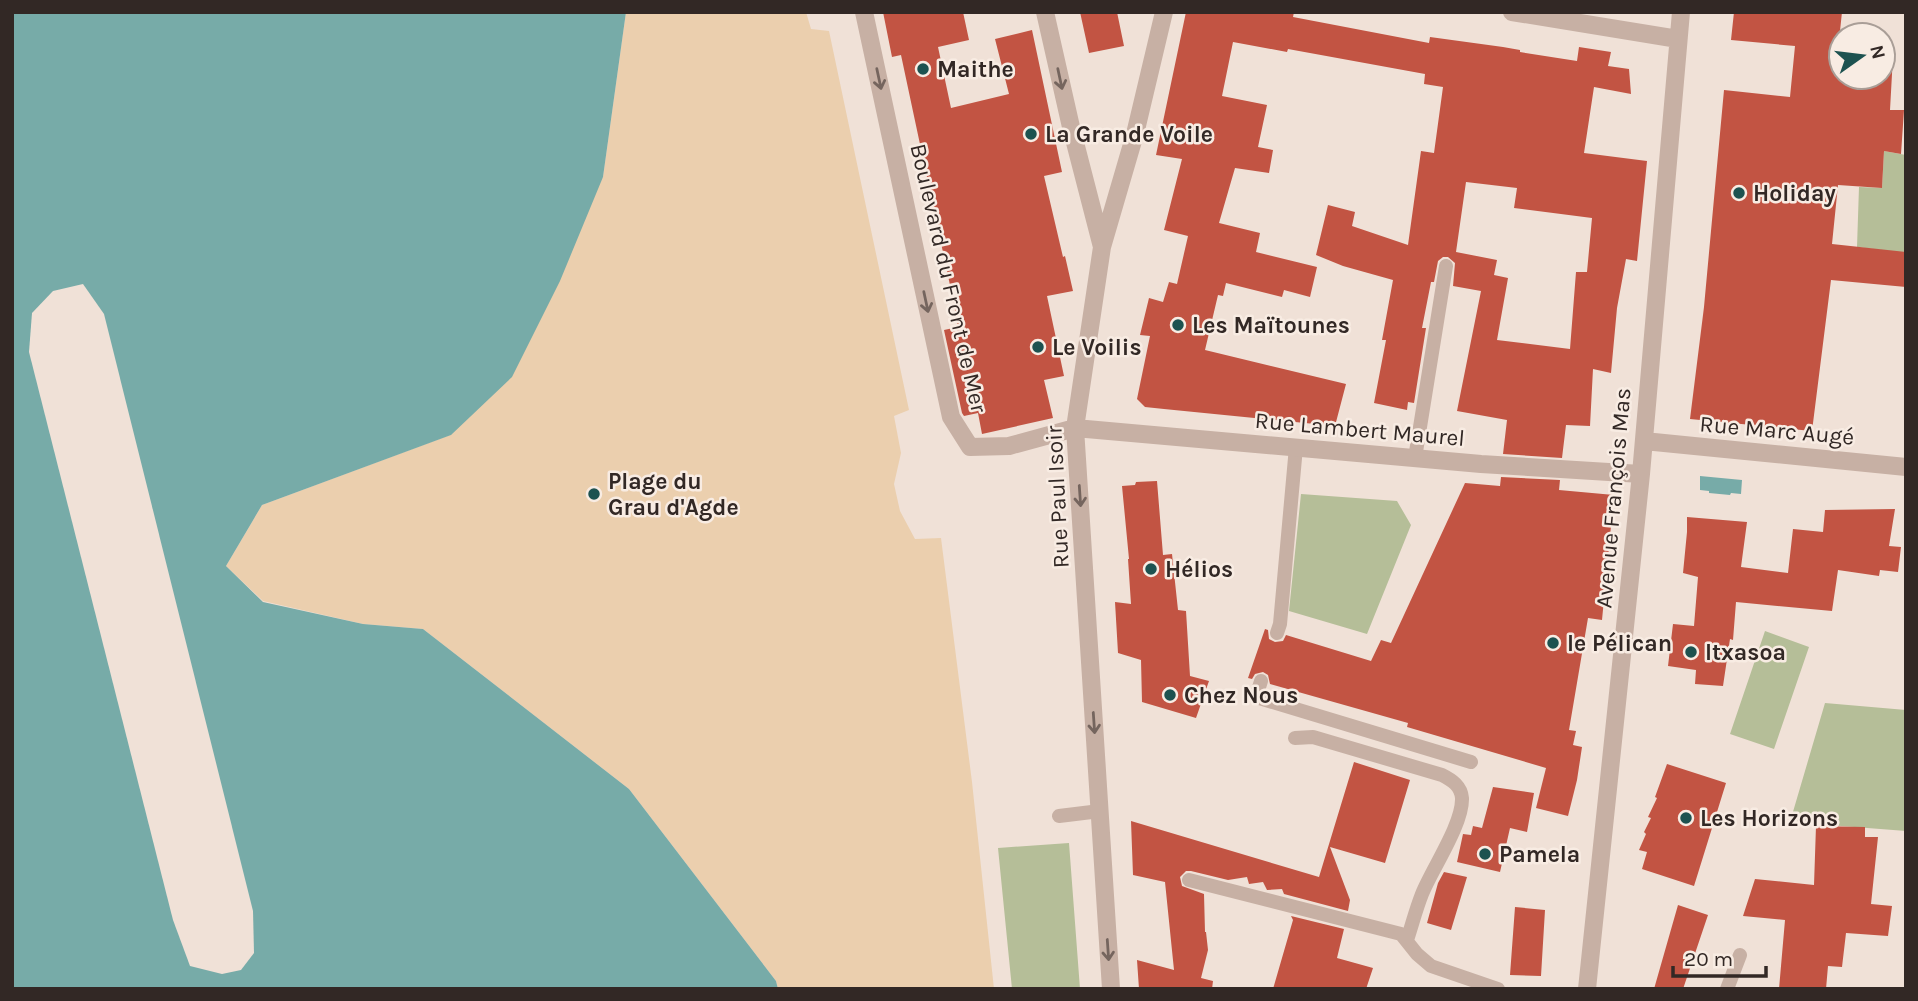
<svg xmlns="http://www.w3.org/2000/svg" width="1918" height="1001" viewBox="0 0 1918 1001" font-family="Karla,sans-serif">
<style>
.green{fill:#b5be98}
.sand{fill:#ebcfae}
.water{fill:#77aba8}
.pier{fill:#f0e1d7}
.building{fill:#c25443;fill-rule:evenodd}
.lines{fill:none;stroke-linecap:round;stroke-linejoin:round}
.service{stroke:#c7b0a4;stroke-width:14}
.minor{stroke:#c7b0a4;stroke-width:18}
.oneway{stroke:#75655e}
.poi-dot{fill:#1d5250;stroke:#f8ece3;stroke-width:2.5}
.labels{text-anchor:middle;stroke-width:5;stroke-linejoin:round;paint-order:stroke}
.poi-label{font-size:23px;font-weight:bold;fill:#322825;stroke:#f8ece3;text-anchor:start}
.street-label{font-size:23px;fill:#322825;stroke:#f8ece3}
</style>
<rect width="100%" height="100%" fill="#f0e1d7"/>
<path class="green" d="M1884,151L1906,155V253L1857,247L1859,187L1882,188Z
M1301,494L1397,501L1411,525L1367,634L1289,611Z
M1765,631L1809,647L1774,749L1730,734Z
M1825,703L1906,710V831L1790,822Z
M1069,843L1080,989H1012L998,848Z"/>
<path class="sand" d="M626,12H806L811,29L829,31L909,410L894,416L901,453L894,484L900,511L915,539L941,538L972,782L994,989H778L776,981L629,789L423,629L363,624L263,601L226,566L262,505L450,435L603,177Z"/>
<path class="water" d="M12,12H626L603,177L560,281L512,377L451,435L262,505L226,566L263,602L363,624L423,629L629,789L776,981L778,989H12Z
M1700,476L1742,480L1741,494L1731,493L1730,495L1709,493V491L1700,490Z"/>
<path class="pier" d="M83,284L104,314L253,911L254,953L241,970L222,974L190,966L173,920L29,352L32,313L53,291Z"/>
<path class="building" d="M883,12H963L969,40L938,47L951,108L1009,94L995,39L1032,30L1062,172L1044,176L1063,257L1065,256L1073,291L1047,296L1064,376L1044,380L1053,418L982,434L978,413L964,416L962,413L944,330L958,327L954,304L901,55L892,57Z
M1080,12H1117L1124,46L1089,53Z
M1186,12H1294L1293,17L1429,43L1430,37L1503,47L1520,50V52L1577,61L1579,47L1611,52L1608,66L1629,69L1631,94L1594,87L1584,153L1647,161L1637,261L1626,259L1617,308L1611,373L1593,369L1590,426L1566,425L1562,458L1503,454L1507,420L1457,411L1481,291L1453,286L1455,263L1448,257H1443L1438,261L1434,282H1431L1422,328H1426L1414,403L1408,402L1407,410L1374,403L1386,340H1382L1393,280L1343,266L1316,255L1328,205L1355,212L1352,226L1408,245L1421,151L1434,153L1443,87L1424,84L1425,74L1288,49L1287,52L1233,42L1222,96L1267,105L1258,147L1273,150L1269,173L1235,168L1219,223L1260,233L1256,252L1317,267L1310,297L1284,290L1282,297L1226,283L1223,296L1218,295L1205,350L1346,384L1335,426L1164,409L1145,407L1137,399L1150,336L1140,335L1149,298L1163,302L1169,282L1177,284L1188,236L1164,230L1182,159L1156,155ZM1466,182L1517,188L1514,208L1592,218L1587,272H1576L1570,349L1497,340L1508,278L1494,275L1497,260L1456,252Z
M1734,12H1842L1838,50H1841V77H1883V54L1893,56L1890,110H1904L1901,154L1884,151L1882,188L1838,185L1832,244L1906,252V287L1831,280L1812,431L1690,419L1704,307L1724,90L1790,97L1795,46L1731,40Z
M1501,477L1560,480L1559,490L1614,495L1602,620L1588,618L1569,730L1576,731L1573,745L1582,747L1577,780L1568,816L1536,808L1546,768L1407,727L1408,723L1270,684L1268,675L1263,672L1255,674L1252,679L1248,678L1265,629L1268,630L1269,639L1275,642L1283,641L1286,635L1371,661L1381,640L1391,643L1465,483L1500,486Z
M1157,481L1163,555L1172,554L1178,610L1186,611L1190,676L1209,681L1196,718L1142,702L1141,660L1118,653L1115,602L1131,604L1128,559H1129L1122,486L1135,485L1136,482Z
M1895,509L1889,546L1901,547L1898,572L1880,570L1879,576L1838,570L1832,611L1736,602L1733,640L1730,639L1723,686L1695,684L1696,670L1668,666L1673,624L1694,626L1698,577L1683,573L1687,532V517L1747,522L1741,567L1788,573L1793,529L1823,532L1825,510Z
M1354,762L1410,780L1385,863L1330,847L1350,900L1348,911L1284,894L1282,889L1267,890L1263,882L1249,884L1247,877L1228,880L1191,871H1186L1180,877L1182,886L1204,894L1205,932H1206L1208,950L1201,978L1213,981L1212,989H1139L1137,960L1174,970L1165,882L1133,875L1131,821L1319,877Z
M1667,764L1726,783L1694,886L1642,869L1647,852L1639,850L1646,834L1644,832L1651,818L1648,817L1657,798L1655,797Z
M1493,787L1534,793L1527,832L1510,828L1500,872L1457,862L1463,834L1471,835L1473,826L1482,828Z
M1816,826L1865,827V837H1878L1871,904L1892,906L1888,936L1846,933L1842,967L1828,966L1826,989H1779L1785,920L1743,916L1755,879L1814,885Z
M1444,872L1467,877L1451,930L1427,923L1438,883Z
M1678,905L1708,915L1683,989H1654Z
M1515,907L1545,910L1541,976L1510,975Z
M1291,916L1344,929L1337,958L1373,968L1366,989H1273L1293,920Z"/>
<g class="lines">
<path class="service" d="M1415,458L1446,266
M1277,633L1280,624L1296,447
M1261,681L1256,697L1471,762
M1295,738L1313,737L1442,775C1452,780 1461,786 1462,798C1463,824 1432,869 1422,894C1416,909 1412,925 1407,940
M1059,816L1100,811
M1189,880L1401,934L1417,954L1431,966L1498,989
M1727,989L1740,955"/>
<path class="minor" d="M864,12L951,417L970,447L1009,446L1075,428L1481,464L1641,474
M1045,12L1071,127L1102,247
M1512,12L1678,39
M1644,441L1906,467
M1111,989L1075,428L1102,247L1135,134L1164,12
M1587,989L1641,474L1681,12"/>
</g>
<defs><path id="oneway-shaft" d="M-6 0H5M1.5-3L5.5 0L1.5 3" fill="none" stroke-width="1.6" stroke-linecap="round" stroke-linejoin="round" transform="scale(1.75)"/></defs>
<g class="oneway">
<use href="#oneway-shaft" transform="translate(879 79) rotate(78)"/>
<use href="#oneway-shaft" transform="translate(1060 79) rotate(78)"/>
<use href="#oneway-shaft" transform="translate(926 302) rotate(78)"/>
<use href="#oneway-shaft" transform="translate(1080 496) rotate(86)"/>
<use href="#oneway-shaft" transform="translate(1094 723) rotate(86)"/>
<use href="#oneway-shaft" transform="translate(1108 950) rotate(86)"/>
</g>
<g class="poi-dot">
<circle cx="923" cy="69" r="7"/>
<circle cx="1031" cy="134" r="7"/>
<circle cx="1739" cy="193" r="7"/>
<circle cx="1178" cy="325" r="7"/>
<circle cx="1038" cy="347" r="7"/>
<circle cx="594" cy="494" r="7"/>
<circle cx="1151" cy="569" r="7"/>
<circle cx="1553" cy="643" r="7"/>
<circle cx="1691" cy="652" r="7"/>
<circle cx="1170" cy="695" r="7"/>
<circle cx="1686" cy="818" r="7"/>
<circle cx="1485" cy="854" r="7"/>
</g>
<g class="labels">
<g class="poi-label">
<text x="937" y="77">Maithe</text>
<text x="1045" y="142">La Grande Voile</text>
<text x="1753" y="201">Holiday</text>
<text x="1192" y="333">Les Maïtounes</text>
<text x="1052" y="355">Le Voilis</text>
<text x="608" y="489">Plage du<tspan x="608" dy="26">Grau d'Agde</tspan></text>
<text x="1165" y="577">Hélios</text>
<text x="1567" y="651">le Pélican</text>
<text x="1705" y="660">Itxasoa</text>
<text x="1184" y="703">Chez Nous</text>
<text x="1700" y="826">Les Horizons</text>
<text x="1499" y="862">Pamela</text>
</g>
<g class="street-label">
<text transform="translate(949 278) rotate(77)" y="8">Boulevard du Front de Mer</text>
<text transform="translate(1360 429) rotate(5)" y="8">Rue Lambert Maurel</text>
<text transform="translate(1777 430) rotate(5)" y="8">Rue Marc Augé</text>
<text transform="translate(1057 497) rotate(-93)" y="8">Rue Paul Isoir</text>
<text transform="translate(1613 498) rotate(-85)" y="8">Avenue François Mas</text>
</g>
</g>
<rect width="1918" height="1001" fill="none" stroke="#322825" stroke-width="28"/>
<g transform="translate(1862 56) rotate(76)"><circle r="33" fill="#f8ece3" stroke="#a99e97" stroke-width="2"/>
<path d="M0-5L12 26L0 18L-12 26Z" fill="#1d5250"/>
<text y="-10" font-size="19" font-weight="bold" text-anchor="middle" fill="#322825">N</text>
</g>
<path d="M1673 966v10h93v-10" fill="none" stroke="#322825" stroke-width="3.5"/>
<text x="1684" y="966" font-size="21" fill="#322825" stroke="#f8ece3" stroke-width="5" paint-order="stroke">20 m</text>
</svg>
